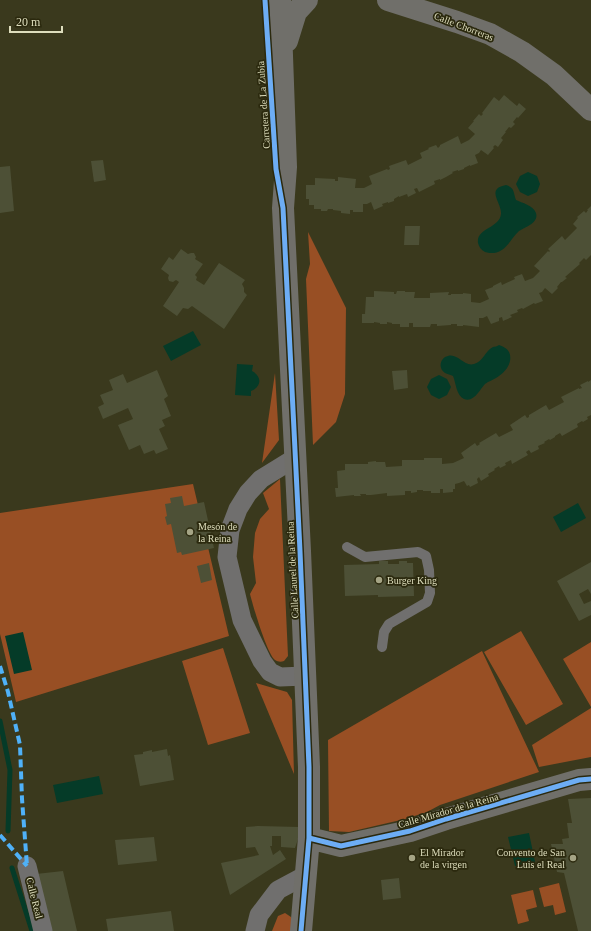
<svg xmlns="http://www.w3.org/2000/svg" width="591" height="931" viewBox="0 0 591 931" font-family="'Times New Roman',serif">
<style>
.green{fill:#984f24}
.water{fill:#053b28}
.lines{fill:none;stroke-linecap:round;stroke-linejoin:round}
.stream{stroke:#053b28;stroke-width:5}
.building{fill:#4d5036}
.lane{stroke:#706f6e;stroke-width:10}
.street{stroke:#706f6e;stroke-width:19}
.secondary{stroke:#706f6a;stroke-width:22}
.quiet{stroke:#4fb1f8;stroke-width:4;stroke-dasharray:8 4;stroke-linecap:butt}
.cycleway-casing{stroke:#2b290e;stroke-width:8}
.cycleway{stroke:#6dadf4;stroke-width:5}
.poi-dot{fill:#a5a485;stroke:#2b290e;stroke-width:1.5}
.labels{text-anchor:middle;stroke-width:3.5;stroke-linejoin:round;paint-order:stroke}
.street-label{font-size:10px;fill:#dedebd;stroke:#2b290e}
.poi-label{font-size:10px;fill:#dedebd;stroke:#2b290e;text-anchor:start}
</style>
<rect width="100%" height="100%" fill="#3a391d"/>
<path class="green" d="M308,232L346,308L345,394L336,422L313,445L306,279L310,264Z
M275,373L279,440L262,463Z
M280,479L288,656L284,661C281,662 278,662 275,660C267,654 253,606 250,594L256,583L253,557L255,533L260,519L269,509L263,493Z
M193,484L229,636L16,702L0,634V513Z
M521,631L563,704L526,725L484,652Z
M591,642V707L563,659Z
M223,648L250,733L208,745L182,661Z
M482,651L539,772L440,805L427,812L405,819L349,832L329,831L328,740Z
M256,683L287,692L292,700L294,774Z
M591,708V757L539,767L532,745Z
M559,883L566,912L555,915L553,905L544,907L539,888Z
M533,890L537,907L526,910L529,921L518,924L511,895Z
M285,913L291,917V931H272L278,916Z"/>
<path class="water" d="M528,172L537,176L540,184L537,192L528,196L520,192L516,184L520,176Z
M506,185C515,188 513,192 516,200C522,203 533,205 536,213C539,223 525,227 519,231C510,239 507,251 494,253C491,253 488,253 485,252C481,250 479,247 478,243C476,228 500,228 501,214C502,203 485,189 506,185Z
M193,331L201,345L171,361L163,346Z
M499,345C504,347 509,349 510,355C512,365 504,373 496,378C493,380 489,381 485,384C480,389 474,403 464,399C456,395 456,383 453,376C451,375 447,374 445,373C437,368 441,357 448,356C458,353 464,367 474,364C483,362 485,351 493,347C494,347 498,346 499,345Z
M237,364L253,365L252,371C262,376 262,387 251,391V396L235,395Z
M439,375L447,379L451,387L447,395L439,399L431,395L427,387L431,379Z
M578,503L586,518L561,532L553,517Z
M23,632L32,670L14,674L5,636Z
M99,776L103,794L57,803L53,785Z
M529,833L535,862L515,866L508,837Z"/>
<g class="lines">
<path class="stream" d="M0,721L10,770L8,831
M12,868L32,931"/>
</g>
<path class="building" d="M504,95L517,106L519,103L526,109L518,118L517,117L513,122L515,124L511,128L509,127L505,132H506L501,138L503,140L498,147L495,145L493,147L494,148L488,155L481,150L479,153L475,155L478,163L470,166V165L464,168V169L458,171V170L452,172L453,173L446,177L440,180V179L434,181L435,184L419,192L417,188L414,189L416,193L408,197L407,194L399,197V196L394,199V201L388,203V202L382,204L383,206L374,210L371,202L367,204H363V212H353V210H350V214L341,213V211L333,210V209H328L327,211H321V209H314V205H309V199H306V185H315V178L335,179V181H338V177L356,179L355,188H364L372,184L369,176L387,169L388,170L390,169L389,166L406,160L408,165L422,158L420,153L429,149L428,148L436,145L438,148L440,146V145L458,136L461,144L469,140L475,134L468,128L474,121H473L479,114L481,116L483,114L482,113L494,97L499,101Z
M103,160L106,180L94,182L91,161Z
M10,166L14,211L0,213V167Z
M591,206V255L586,260L584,258L579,263L580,264L565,277L567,278L562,282H561L557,287L558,288L552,294L545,288L542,292L539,293L543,301L535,304L534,303L523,309L522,308L517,310L518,312L510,315L512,317L503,321L502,317L499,318V321L491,324L487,316L483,318H479V327L463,325V326H457V324H451V325L437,326V324H431L430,327H413V323H409V327H400V324H392V323L387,322V324H380V323L374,322V323H362V314H365L366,297H374V291L394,292V294H396L397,291H405V292H415L414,298H430V293L449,292L448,295H451V294H463V293L471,294V302L480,303L489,299L485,290L493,287V286L501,282L502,285L515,279L514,277L522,274L525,281L533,278L540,271L534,266L548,251L549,252L550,251L548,249L562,236L565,240L577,228L573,224L578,218L577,217L584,211L586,213L588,210H587Z
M405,226H420L419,245H404Z
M181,249L188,254L191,253H194L196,257L195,259L203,264L195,275L197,277L196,280L204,285L219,263L245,280L242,284L244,288V292L247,295L224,329L192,306L188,309L183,308L177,316L163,306L179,282L176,280L173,282L169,281L168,278L169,275L161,269L169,257L173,260Z
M157,370L168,396L164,399L171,416L162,420L165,426L159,429L168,449L156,454L154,450L144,454L140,445L129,450L118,425L133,419L128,408L103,419L98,407L104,404L100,395L113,390L109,380L123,374L127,383Z
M407,370L408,388L394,390L392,371Z
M591,380V415L587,417L588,419L583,422L582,421L577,424L578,427L562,436L560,433L555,436V437L550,440L549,439L544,442L545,443L538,446L539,449L531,453L529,450L526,452L528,455L512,464L511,460L505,463L506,465L500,468L499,466L494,469L495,470L488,474L489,476L481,481L479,477L477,479L478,483L470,487L469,485L467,486L464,481L459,483L455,484V489H453V492L443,493V489H440V493H431V491H423V490H417V492L411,493V491H405V495L387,496V493L371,495H366V494H360L361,496H354V495L336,497L335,488H338L337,471L345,470V464H368V462L376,461V462H385L386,467L402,466V460H424V458H442V464L453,463L464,458L461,453L475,443L477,446L480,444L479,443L496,433L499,437L513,430L510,425L525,415L527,418L529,417V415L546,405L549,410L564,402L561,397L579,388V389L582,388L580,385L588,381V382Z
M182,496L184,506L204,502L214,548L182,555L181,552L177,553L171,524L167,525L165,517L167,516L165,504L171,503L170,498Z
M379,561H388V564H399V561H407V563H413L414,596L378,597V595L345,596L344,565L379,564Z
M591,562V594L588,589L579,594L584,604L591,601V615L579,621L557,581Z
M209,563L212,580L201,583L197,566Z
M167,749L168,756L170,755L174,780L140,786L134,755L143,754V752L152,750V752Z
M591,798V931H578L564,873L557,872L551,844H563L562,839L569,838L567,823H572L568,799Z
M258,826L299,827L298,839L295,848L281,847V836H272V846H270L273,855L280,850L286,859L230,895L221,863L259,855L255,847L246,848V827Z
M154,837L157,861L118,865L115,840Z
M63,871L77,931H50L36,874Z
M399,878L401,898L383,900L381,880Z
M171,911L174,931H108L106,919Z"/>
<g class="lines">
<path class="lane" d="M347,547L365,557L418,552L426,556L429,570L430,593L427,602L389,624L384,632L382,647"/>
<path class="street" d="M295,458L261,479L248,493L238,509L230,530L227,557L242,620L262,661L270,672L280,677L305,676
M27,866L43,931
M255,931L259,915L278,890L306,875"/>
<path class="secondary" d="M280,0L286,167L283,208L300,551L309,767V838L301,931
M388,0L457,22L490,34L522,52L554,75L591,110
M287,41L296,12L307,0
M309,838L341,846L410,831L446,819L579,780L591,779"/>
<path class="quiet" d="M0,666L8,692L20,745L22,799L27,866
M0,835L27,866"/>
<g class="cycleway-casing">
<path id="cycleway" d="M265,0L276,169L283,208L300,551L309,767V838L301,931
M309,838L341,846L410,831L446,819L579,780L591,779"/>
</g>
<use href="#cycleway" class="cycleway"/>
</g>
<g class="poi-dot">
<circle cx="190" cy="532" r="4"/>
<circle cx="379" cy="580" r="4"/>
<circle cx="412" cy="858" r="4"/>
<circle cx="573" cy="858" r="4"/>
</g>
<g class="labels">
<g class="street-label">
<text transform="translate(464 26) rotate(21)" y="4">Calle Chorreras</text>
<text transform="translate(263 105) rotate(-94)" y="4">Carretera de La Zubia</text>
<text transform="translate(292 570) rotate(-93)" y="4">Calle Laurel de la Reina</text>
<text transform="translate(448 810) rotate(-16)" y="4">Calle Mirador de la Reina</text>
<text transform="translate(35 898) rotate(76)" y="4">Calle Real</text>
</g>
<g class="poi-label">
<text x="198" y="530">Mesón de<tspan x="198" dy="12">la Reina</tspan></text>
<text x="387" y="584">Burger King</text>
<text x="420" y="856">El Mirador<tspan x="420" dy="12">de la virgen</tspan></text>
<text x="565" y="856" text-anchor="end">Convento de San<tspan x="565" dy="12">Luis el Real</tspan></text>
</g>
</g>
<path d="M10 26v6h52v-6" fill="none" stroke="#dedebd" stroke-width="2"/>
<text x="16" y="26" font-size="12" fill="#dedebd" stroke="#2b290e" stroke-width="3" paint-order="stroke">20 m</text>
</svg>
